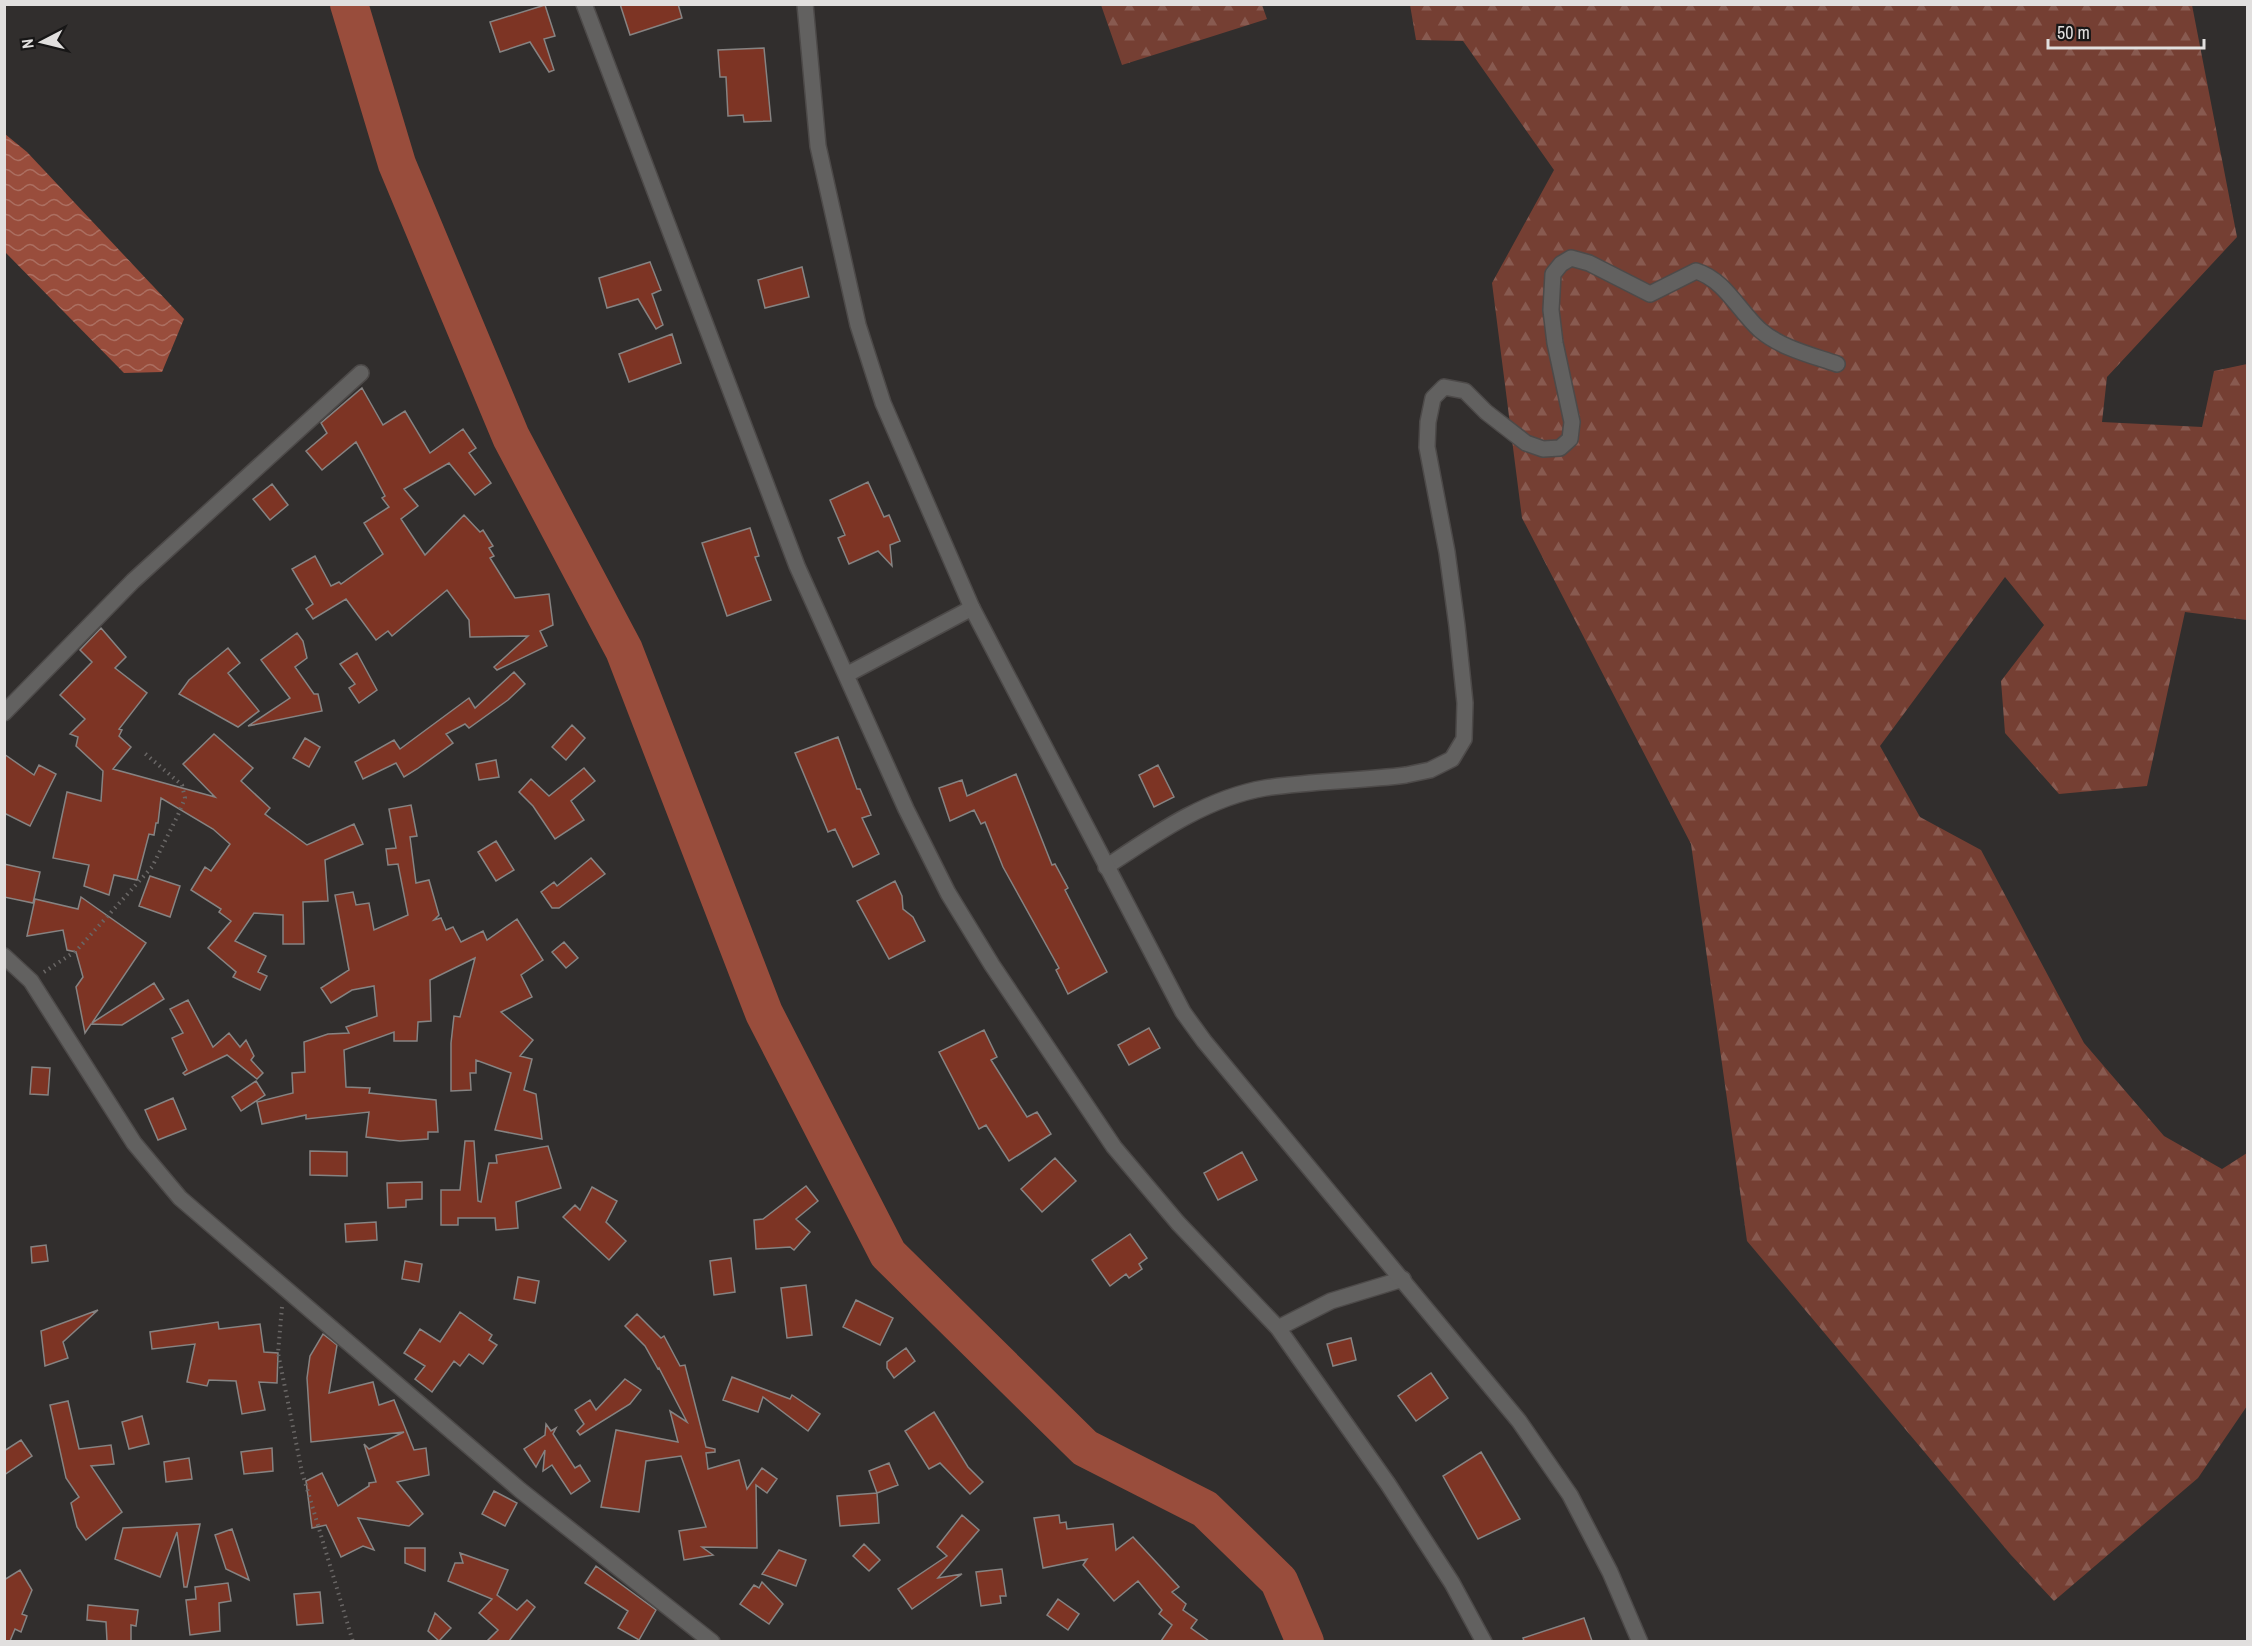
<svg xmlns="http://www.w3.org/2000/svg" width="2252" height="1646" viewBox="0 0 2252 1646" font-family="'Archivo Narrow',sans-serif">
<style>
.forest{fill:url(#forest-firs)}
.water{fill:url(#water-waves)}
.lines{fill:none;stroke-linecap:round;stroke-linejoin:round}
.river{stroke:#994d3c;stroke-width:38}
.building{fill:#7d3424;stroke:#868382;stroke-width:1.5}
.minor-casing{stroke:#4d4a49;stroke-width:18}
.tertiary-casing{stroke:#4d4a49;stroke-width:18}
.path{stroke:#6a6766;stroke-width:4;stroke-dasharray:1.5 4.5;stroke-linecap:butt}
.minor{stroke:#626160;stroke-width:15}
.tertiary{stroke:#626160;stroke-width:15}
</style>
<defs>
<pattern id="forest-firs" width="22" height="20" patternUnits="userSpaceOnUse" patternTransform="scale(1.5)"><rect width="22" height="20" fill="#753f33"/><path d="M5 1l3.5 6h-7zM16 11l3.5 6h-7z" fill="#885a50"/></pattern>
<pattern id="water-waves" width="16" height="10" patternUnits="userSpaceOnUse" patternTransform="scale(1.5)"><rect width="16" height="10" fill="#994d3c"/><path d="M0 5q4-4 8 0t8 0" fill="none" stroke="#ac6f61"/></pattern>
</defs>
<rect width="100%" height="100%" fill="#312e2d"/>
<path class="forest" d="M1101,5H1262L1267,19L1122,65Z
M1410,5H2192L2237,237L2107,377L2102,422L2202,427L2214,371L2247,364V620L2185,612L2147,786L2059,794L2005,733L2001,681L2044,625L2005,577L1880,746L1920,817L1981,850L2084,1043L2164,1136L2222,1169L2247,1153V1406L2198,1478L2054,1601L2011,1555L1747,1241L1691,844L1522,518L1492,283L1554,170L1463,41L1416,40Z"/>
<path class="water" d="M5,134L27,152L184,319L162,372L124,373L5,252Z"/>
<g class="lines">
<path class="river" d="M349,4L397,164L511,437L624,650L764,1013L888,1254L1085,1448L1205,1509L1279,1581L1305,1642"/>
</g>
<path class="building" d="M620,4H678L682,18L630,35Z
M545,5L555,36L544,39L554,70L549,72L530,42L500,52L490,22Z
M764,48L771,121L744,122L743,115L728,116L726,77H720L718,50Z
M650,262L661,290L652,294L663,325L656,329L638,299L607,308L599,278Z
M802,267L809,297L765,308L758,280Z
M672,334L681,363L629,382L619,354Z
M362,388L383,425L405,411L430,453L463,429L476,448L469,453L491,483L475,495L449,463L404,489L418,506L401,519L425,555L464,515L480,532L483,530L493,546L489,548L494,556L490,558L515,598L549,594L553,625L540,631L547,646L497,670L494,667L528,636L470,637L469,620L447,590L392,636L388,631L376,640L346,599L313,619L306,609L313,604L292,569L315,556L331,586L339,582L341,584L383,554L364,523L389,507L382,498L385,496L356,442L322,470L306,451L327,433L321,423Z
M868,482L884,517L889,515L900,541L890,545L892,566L878,551L849,564L838,538L845,535L830,500Z
M272,484L288,505L270,520L253,499Z
M750,528L759,556L755,557L771,600L727,616L702,543Z
M101,628L126,657L115,668L147,693L119,729L122,730L119,736L131,747L113,769L215,797L183,764L214,734L253,768L241,781L270,808L265,814L307,845L354,824L363,844L325,860L328,901L303,902L304,944H283V915L254,913L235,941L266,956L258,972L267,976L260,990L233,977L236,972L208,948L231,921L219,912L221,909L191,890L205,867L211,871L230,844L213,829L161,798L158,823H156L154,835L149,834L137,880L114,875L109,895L84,886L89,865L53,858L67,792L101,801L103,771L76,746L78,737L70,734L85,719L60,695L92,662L80,650Z
M297,633L303,641L307,658L295,667L314,694H318L322,711L248,726L290,698L261,660Z
M228,648L240,663L228,673L259,711L238,727L179,694L189,680Z
M357,653L377,690L359,703L349,688L355,684L340,664Z
M514,672L525,684L508,700L469,728L465,724L446,734L453,743L417,769L404,777L396,763L363,779L355,762L394,740L400,749L469,698L475,708Z
M572,725L585,738L566,760L552,747Z
M838,737L857,789H860L871,815L862,818L879,854L853,867L835,829L828,832L795,753Z
M305,738L320,747L309,767L293,758Z
M4,754L34,775L39,765L56,774L30,826L4,813Z
M496,760L499,777L479,780L476,764Z
M1158,765L1174,797L1154,807L1139,775Z
M584,768L595,781L571,801L584,820L555,839L533,806L519,792L531,779L549,796Z
M1016,774L1052,865L1055,864L1068,888L1065,890L1107,972L1068,994L1056,970L1059,968L1003,867L985,822L981,824L974,810L950,821L939,788L962,780L967,796Z
M411,805L417,836L410,837L416,883L429,880L439,915L434,920L441,918L446,930L453,927L461,942L483,931L487,940L517,919L543,960L521,975L532,997L501,1012L533,1040L520,1056L532,1059L524,1090L536,1094L542,1139L495,1130L511,1073L476,1060V1073H470L471,1090L451,1091V1043L454,1016L460,1017L475,958L430,980L431,1021L418,1022L417,1041H394V1032L344,1050L346,1087L370,1088L369,1093L436,1100L438,1132H428V1139L400,1141L366,1137L369,1112L306,1119V1115L262,1124L257,1102L293,1093L292,1073L305,1072L304,1042L328,1034L349,1033L346,1027L377,1016L374,986L352,990L331,1003L321,988L349,970L335,895L353,892L356,905L369,903L374,930L408,915L398,864L388,865L386,849L396,848L389,809Z
M496,841L514,870L496,881L478,852Z
M591,858L605,874L559,908H552L541,892L554,882L557,886Z
M4,864L40,872L33,903L4,897Z
M150,876L180,886L170,917L139,906Z
M895,881L902,896L903,909L913,917L925,941L889,959L857,901Z
M81,897L146,943L92,1023L154,983L164,999L122,1025L91,1024L85,1033L76,987L83,977L76,952L67,950L63,930L27,936L35,899L78,909Z
M564,942L578,958L566,968L552,952Z
M188,1000L213,1047L229,1033L240,1047L246,1040L254,1056L251,1060L263,1073L257,1079L227,1055L185,1075L183,1073L187,1070L172,1038L183,1033L170,1009Z
M1149,1028L1160,1048L1129,1065L1118,1045Z
M984,1030L997,1057L991,1060L1027,1117L1037,1112L1051,1134L1009,1161L986,1125L979,1129L939,1052Z
M32,1067L50,1068L48,1095L30,1094Z
M256,1081L265,1095L241,1111L232,1097Z
M173,1098L186,1129L158,1140L145,1110Z
M465,1141H474L478,1201L481,1202L489,1163H497L496,1155L548,1146L561,1188L516,1202L518,1228L496,1230L495,1218H458V1225H441V1190H460Z
M310,1151L347,1152V1176L310,1175Z
M1242,1152L1257,1180L1218,1200L1204,1173Z
M1055,1158L1076,1181L1042,1212L1021,1189Z
M422,1182V1199L406,1200V1207L388,1208L387,1183Z
M806,1186L818,1201L796,1219L810,1232L794,1250L790,1247L756,1249L754,1220L763,1219Z
M592,1187L617,1201L606,1222L626,1241L609,1260L563,1217L575,1205L580,1210Z
M376,1222L377,1240L346,1242L345,1224Z
M1130,1234L1147,1258L1139,1264L1142,1269L1129,1278L1126,1274L1110,1286L1092,1260Z
M46,1245L48,1261L32,1263L31,1247Z
M731,1258L735,1292L714,1295L710,1261Z
M405,1261L422,1264L419,1282L402,1279Z
M518,1277L539,1281L535,1303L514,1299Z
M806,1285L812,1335L787,1338L781,1288Z
M856,1300L893,1318L880,1345L843,1327Z
M98,1310L63,1342L68,1358L45,1366L41,1331Z
M460,1312L492,1335L489,1340L497,1345L483,1364L469,1354L460,1366L454,1361L432,1392L415,1379L425,1366L404,1353L420,1329L440,1342Z
M637,1314L661,1338L664,1336L680,1366L685,1365L706,1447L715,1449V1452L706,1453L708,1469L739,1460L747,1489L762,1468L777,1479L767,1493L756,1485L757,1548L702,1547L713,1555L684,1560L679,1531L706,1527L681,1456L646,1461L639,1512L601,1507L616,1430L678,1442L670,1411L687,1422L659,1368L658,1369L645,1346L625,1326Z
M218,1322L219,1329L260,1324L264,1352L278,1353L277,1383L259,1382L265,1410L242,1414L236,1381L209,1380L207,1386L187,1382L195,1344L152,1349L150,1332Z
M323,1334L337,1345L329,1393L373,1382L379,1405L394,1400L414,1450L426,1448L429,1475L397,1482L423,1514L409,1526L358,1518L374,1550L363,1546L341,1557L326,1525L312,1528L306,1481L322,1473L338,1506L369,1486V1483L376,1482L364,1444L369,1449L404,1432L311,1442L307,1378L310,1356Z
M1351,1338L1356,1360L1333,1366L1327,1344Z
M906,1348L915,1361L894,1378L887,1368V1362Z
M1431,1373L1448,1398L1416,1421L1398,1396Z
M732,1377L790,1399L792,1395L820,1414L808,1431L763,1397L758,1412L723,1400Z
M625,1379L641,1390L630,1404L580,1435L577,1431L584,1424L575,1410L590,1400L596,1410Z
M68,1401L79,1449L111,1445L114,1464L91,1466L122,1512L86,1540L77,1527L71,1503L79,1497L66,1478L50,1405Z
M934,1412L968,1467L983,1482L970,1494L940,1463L929,1469L905,1431Z
M142,1416L149,1444L129,1449L122,1422Z
M546,1424L551,1431L556,1428L553,1434L575,1468L580,1465L590,1481L571,1494L552,1465L543,1471L545,1450L536,1467L524,1449L545,1435Z
M21,1440L32,1456L4,1475V1451Z
M272,1448L273,1471L244,1474L241,1452Z
M1481,1452L1520,1519L1478,1539L1443,1476Z
M189,1458L192,1479L166,1482L164,1462Z
M889,1463L898,1485L877,1493L869,1471Z
M494,1491L517,1503L505,1526L482,1514Z
M877,1493L879,1523L840,1526L837,1496Z
M962,1515L979,1530L938,1578L962,1574L912,1609L898,1589L947,1556L937,1547Z
M1059,1515L1060,1523L1066,1522L1067,1529L1113,1524L1116,1550L1133,1537L1179,1587L1172,1592L1186,1604L1183,1610L1197,1620L1191,1628L1209,1641H1161L1172,1625L1159,1614L1162,1610L1138,1581L1114,1601L1083,1565L1087,1559L1043,1568L1034,1518Z
M200,1524L187,1587H184L177,1532L160,1577L115,1559L123,1528Z
M232,1529L249,1580L226,1569L215,1535Z
M864,1544L880,1560L869,1571L853,1556Z
M405,1548H425V1571L405,1563Z
M779,1550L806,1560L796,1586L762,1574Z
M460,1553L508,1570L497,1595L517,1610L527,1600L535,1607L509,1641H487L498,1630L479,1613L492,1599L448,1581L455,1563H463Z
M596,1566L656,1610L639,1640L618,1628L628,1611L585,1583Z
M1002,1569L1006,1596H1000L1001,1603L981,1606L976,1572Z
M20,1570L32,1590L22,1614L27,1616L21,1632L15,1629L10,1641H4V1580Z
M762,1582L783,1604L769,1624L740,1604L754,1585L759,1588Z
M228,1583L231,1601L219,1603L220,1631L190,1635L186,1600L196,1599L195,1587Z
M320,1592L323,1623L297,1625L294,1594Z
M1058,1599L1079,1614L1068,1630L1047,1615Z
M88,1605L138,1610L136,1626L131,1625V1641H107L106,1622L87,1620Z
M435,1613L451,1628L439,1641L428,1631Z
M1584,1618L1592,1641H1524L1523,1638Z"/>
<g class="lines">
<g class="minor-casing">
<path id="minor" d="M584,4L797,566L906,809L948,893L992,965L1114,1147L1178,1223L1278,1328L1388,1484L1452,1583L1484,1642
M846,675L972,608
M4,713L133,581L361,373
M1106,867C1154,835 1206,798 1265,788C1312,781 1360,781 1406,775L1430,770L1452,759L1464,739L1465,703L1457,626L1447,552L1427,447L1428,422L1433,398L1444,387L1465,391L1486,412L1526,443L1543,449L1560,448L1570,439L1572,422L1555,343L1551,310L1553,274L1561,264L1571,258L1589,263L1650,294L1696,271C1725,280 1738,310 1760,330C1781,348 1811,355 1837,364
M4,956L31,981L134,1143L180,1198L520,1490L712,1642
M1278,1328L1331,1301L1403,1279"/>
</g>
<g class="tertiary-casing">
<path id="tertiary" d="M805,4L818,146L858,325L883,403L972,608L1183,1012L1204,1041L1519,1421L1570,1495L1610,1572L1640,1642"/>
</g>
<path class="path" d="M44,972L76,951L152,867L178,815L185,798L182,785L142,751
M282,1307L278,1353L302,1472L353,1642"/>
<use href="#minor" class="minor"/>
<use href="#tertiary" class="tertiary"/>
</g>
<rect width="2252" height="1646" fill="none" stroke="#e1dfde" stroke-width="12"/>
<g transform="translate(42 42) rotate(263)" stroke="#171616" stroke-width="4.5" paint-order="stroke">
<path d="M0-4.5L10 22L0 15L-10 22Z" fill="#e1dfde"/>
<text y="-9" font-size="16" font-weight="bold" text-anchor="middle" fill="#e1dfde">N</text>
</g>
<path d="M2048 39v9h156v-9" fill="none" stroke="#e1dfde" stroke-width="3"/>
<text x="2057" y="39" font-size="18" fill="#e1dfde" stroke="#171616" stroke-width="4.5" paint-order="stroke">50 m</text>
</svg>
